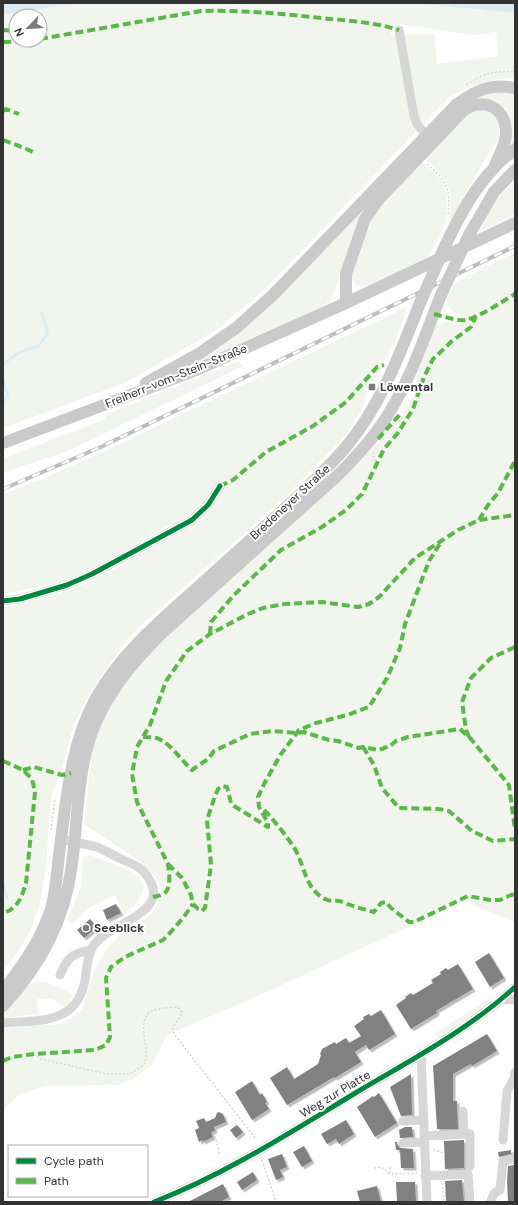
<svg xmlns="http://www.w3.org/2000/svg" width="518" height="1205" viewBox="0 0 518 1205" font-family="'DM Sans',sans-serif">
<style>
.green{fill:#f1f5ed;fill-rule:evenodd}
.water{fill:#ddebf3}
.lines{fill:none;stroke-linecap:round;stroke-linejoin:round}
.stream{stroke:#ddebf3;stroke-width:2.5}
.building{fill:#818181;filter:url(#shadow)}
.path{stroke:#d6d6d6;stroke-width:1.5;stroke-dasharray:2 2;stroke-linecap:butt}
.minor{stroke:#d7d7d7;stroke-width:9}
.major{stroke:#cacaca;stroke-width:12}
.rail-casing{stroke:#bebebe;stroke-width:4}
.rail{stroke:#fff;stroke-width:2.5;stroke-dasharray:8;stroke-linecap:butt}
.major-bridge{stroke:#cacaca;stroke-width:12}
.quiet{stroke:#58b947;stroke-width:4;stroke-dasharray:8 4;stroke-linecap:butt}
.cycleway-casing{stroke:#fff;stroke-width:8}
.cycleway{stroke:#00873e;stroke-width:5}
.poi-dot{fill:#7a7a7a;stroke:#fff;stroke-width:1.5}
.labels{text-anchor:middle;stroke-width:4;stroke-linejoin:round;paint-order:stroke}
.street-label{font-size:12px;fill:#333;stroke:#fff}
.poi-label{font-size:12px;font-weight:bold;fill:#333;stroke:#fff;text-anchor:start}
</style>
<defs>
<filter id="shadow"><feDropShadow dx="2.5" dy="2.5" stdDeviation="0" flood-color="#0004"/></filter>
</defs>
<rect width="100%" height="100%" fill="#fff"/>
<path class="green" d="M80,3H411L515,13V79C491,76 471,86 450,96L267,287L218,329L127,382L3,428V14ZM16,16H40V40H16ZM391,23L475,35L496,32L498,56L437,64L434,34L391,35Z
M515,90V143L503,154L508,120L469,100L488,91Z
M479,109L491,113L497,119L498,123L499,138L472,181L448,227C453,189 452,183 423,157L465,115Z
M420,160L441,180L446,191L447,205L445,224L429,257L400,272L364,287L356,285L351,277L368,230L378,208Z
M515,181V214L479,232L494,202Z
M371,199L362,218L332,297L323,307L185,368Z
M515,253V922L464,901L260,995L167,1035L152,1064L134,1079L116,1085L46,1086L18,1095L3,1110V1028L63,1024L73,1017L82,1010L95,968L108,948L119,936L133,928L152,914L162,895L159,881L138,860L84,824L92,750L102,718L123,682L164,638L348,473L404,414L415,392L417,374L425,348L430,335L437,326L445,322L463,325L459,314L452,311L447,303V297L455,283Z
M407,307L395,342L368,391L361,411L345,436L287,495L139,627L123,645L90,692L73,727L62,769L51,797L46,866L40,903L31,929L19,950L3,971V607C27,603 51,597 74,588C108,575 145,551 177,533L171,524L89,570L65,581L3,594V494L38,481L107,450Z
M238,361L243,366L68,451L3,473V459L105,419V415Z
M89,855L126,869L138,876L144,886C141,901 137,906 123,913L115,895L90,907L72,924L67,920L81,887L83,859Z
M43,981L73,994L69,1004L64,1007L52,999H37L38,1014L3,1018V1014L26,986Z
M492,997L493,1001L479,1013L438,1038L435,1033Z"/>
<path class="water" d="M3,3H80L8,14H3Z
M411,3H515V13Z"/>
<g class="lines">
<path class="stream" d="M3,364L20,352L38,346L48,334L42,313
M3,380L8,395L3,403
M3,882L7,897"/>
</g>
<path class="building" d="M116,904L121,913L107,920L103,910Z
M90,919L97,927L84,938L77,930Z
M489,953L504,978L490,987L475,962Z
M458,964L473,989L436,1011L437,1013L411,1029L396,1005L406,998L405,997L411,993L413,995L433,983L431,980L441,974L440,972L446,968L448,970Z
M381,1010L395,1034L369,1050L366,1045L355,1052L361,1062L335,1078L334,1077L287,1105L270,1078L287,1067L294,1079L318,1064L321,1055L320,1054L322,1049L335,1042L336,1044L346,1038L349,1043L361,1036L354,1026L364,1019L363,1017L369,1014L371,1016Z
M487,1034L497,1051L472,1066L471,1064L453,1074V1101H457L458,1129H437L433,1066Z
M411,1074L412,1115L401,1116L390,1087Z
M252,1081L260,1095L262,1093L267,1102L265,1103L269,1109L252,1120L235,1092Z
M379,1093L397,1123L375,1137L357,1107L373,1096L374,1097Z
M219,1112L223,1114L226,1122L214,1127L215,1131L211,1132L213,1137L203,1142L202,1140L199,1142L195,1130L199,1128L196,1121L204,1118L206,1122L215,1118L217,1113Z
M346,1120L354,1134L339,1144L336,1139L327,1144L321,1134Z
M237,1125L243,1132L236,1138L230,1130Z
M405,1127H412L413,1137L400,1138L399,1130Z
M464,1140V1168L445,1169L444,1141Z
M395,1142H397L398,1146L401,1148L413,1149L414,1168H401L400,1150H396Z
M304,1146L312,1161L302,1167L293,1152Z
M511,1150V1154L499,1157L498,1152Z
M282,1154L287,1167L280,1170L283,1177L276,1180L268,1159Z
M515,1165V1202H508L507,1182L508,1166Z
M253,1172L257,1180L242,1190L237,1182Z
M462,1180L464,1202H446L445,1181Z
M396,1182H415L416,1202H397Z
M223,1184L229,1197L220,1202H188Z
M377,1186L381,1202H360L357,1191Z"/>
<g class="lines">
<path class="path" d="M466,85C482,74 495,70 515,72
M427,164C448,183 450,187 448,216
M374,452L373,456L377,465
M51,830L55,798
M34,1054L41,1059L107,1074H129L144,1065C145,1062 146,1058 146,1055C147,1044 137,1017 152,1011C158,1008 169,1008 176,1007L179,1008L182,1013L173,1028L174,1034L256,1139
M215,1136L220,1155
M433,1150L444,1153
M262,1160L276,1202
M390,1167V1174
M374,1168L381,1167L390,1174L417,1173
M442,1183L444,1202"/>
<path class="minor" d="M399,30L414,116L417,124L430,140
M3,601L20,599L67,585L92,574L192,520L208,505L220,486
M60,975C67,958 72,953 91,950
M501,999L515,1000
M3,1023C39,1020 77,1025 85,980C87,969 87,954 94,945C105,930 125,925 139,914C144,911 151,904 153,898C156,887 147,873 138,867C132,863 125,861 119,858C112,854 104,850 97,847C85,844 73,842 61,839
M421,1054L427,1202
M463,1111L464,1134
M403,1121L424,1120
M425,1136L470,1134V1166
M503,1140L507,1091L514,1079L515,1072
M403,1143L425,1142
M425,1176L468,1174L470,1202
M491,1201C493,1195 494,1192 500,1190L503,1161L515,1159
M154,1202C226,1174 291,1132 357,1092C411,1060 468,1030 515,987"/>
<path class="major" d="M469,235L494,192L515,170
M446,244C459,217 473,190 494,168C500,161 508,155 515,149
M346,303V274L365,219L378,200L461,113C480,95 506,106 506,133C506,145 498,157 494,168
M146,383L200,353L236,328L273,295L457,104C477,90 490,83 515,88
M3,443L194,371L346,303L515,223
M3,991C23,965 41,940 51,909C56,891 57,873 59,855C66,802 70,745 96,698C119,657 154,626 188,596C215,572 242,547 269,523C295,499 322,475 346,447C381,405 400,354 420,303
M3,1006C41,965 65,920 72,864C77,827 77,788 86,752C97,704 128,667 162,633L337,476C356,457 375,437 389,413C412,376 425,335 441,295"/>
<g class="rail-casing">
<path id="rail" d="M3,489L103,446L515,246"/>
</g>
<use href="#rail" class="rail"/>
<path class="major-bridge" d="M441,295L469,235
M420,303L446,244"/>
<path class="quiet" d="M3,30L16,31
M40,39L201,11C244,10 287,14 330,19C353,21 377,23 399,30
M3,42L32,41L38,40
M3,111L6,109L19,114
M3,140C13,144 23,147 33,152
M434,314C443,316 455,321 465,320C478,318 503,301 515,294
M378,439L402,412
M220,486L233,480L266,452L313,426L346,402L377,367L384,365
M479,520L488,505L498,493L515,461
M210,634L211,622L234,595L281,550L322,527L346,510L362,494L384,449L397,434L413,409L424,377L433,359L452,341L471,327L476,316
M143,737C148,737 155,737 159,739C172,745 181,760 192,770L208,759L214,751L250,734L272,731L297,733L304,732L329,740L338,741L359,748L363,747L379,750L390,746L396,741L408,737L460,729L470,738L509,785L515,830
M469,737L466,730L462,702L471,678L491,658L515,647
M363,747L374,765L382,788L399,808L439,809L449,811L472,831L493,841L515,839
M3,761L23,770L32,779L35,792L26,883C22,896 18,909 3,913
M23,770L34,767L62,775L71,773
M264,810C274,820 283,832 291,843C305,861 303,888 325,899C331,902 335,900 340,901C351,906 363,909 374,912L381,903L386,902L391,908L409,922H414L468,896L490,900H500L511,895L515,894
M168,864L182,878L191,895L193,904L198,909L202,911L205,908L211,865L207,820L215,796L218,789L222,786L227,787L231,803L234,806L268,827V823L259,807L258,797L264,784L281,754L299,730L316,723L347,715L369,707L387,678L400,648L405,624L429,561L441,542
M153,897C156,896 160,896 163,894C172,890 169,872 168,864L137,802L132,774L137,747L150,725L166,681L187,651L210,634L248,614L263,608L284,604L322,602L358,607L369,604L379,597L415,558L458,530L479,520L515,515
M3,1061L12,1057L34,1054L95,1050L106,1045L110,1037L106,978L111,967L125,957L163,940L169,934L183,918L193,904"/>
<g class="cycleway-casing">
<path id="cycleway" d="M3,601L20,599L67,585L92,574L192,520L208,505L220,486
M154,1202C226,1174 291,1132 357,1092C411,1060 468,1030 515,987"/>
</g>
<use href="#cycleway" class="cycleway"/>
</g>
<g class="poi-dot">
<rect x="368" y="383" width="8" height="8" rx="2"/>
<circle cx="86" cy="928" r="4"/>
</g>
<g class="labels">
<g class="street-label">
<text transform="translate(176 376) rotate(-22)" y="4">Freiherr-vom-Stein-Straße</text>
<text transform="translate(290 502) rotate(-43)" y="4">Bredeneyer Straße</text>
<text transform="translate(335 1094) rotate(-31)" y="4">Weg zur Platte</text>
</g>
<g class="poi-label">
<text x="380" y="391">Löwental</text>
<text x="94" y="932">Seeblick</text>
</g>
</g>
<rect width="518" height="1205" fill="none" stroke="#333333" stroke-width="8"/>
<rect x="8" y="1145" width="140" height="52" fill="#ffffff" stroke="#adadad"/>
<rect x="16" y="1158" width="20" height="6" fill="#00873e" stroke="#adadad"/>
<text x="44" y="1165" font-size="12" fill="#333333">Cycle path</text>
<rect x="16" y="1178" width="20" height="6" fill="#58b947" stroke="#adadad"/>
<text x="44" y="1185" font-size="12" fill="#333333">Path</text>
<g transform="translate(28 28) rotate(245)"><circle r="19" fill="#ffffff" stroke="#adadad"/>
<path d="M0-3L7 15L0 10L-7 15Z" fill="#7a7a7a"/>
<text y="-6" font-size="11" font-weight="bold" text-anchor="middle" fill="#333333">N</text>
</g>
</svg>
